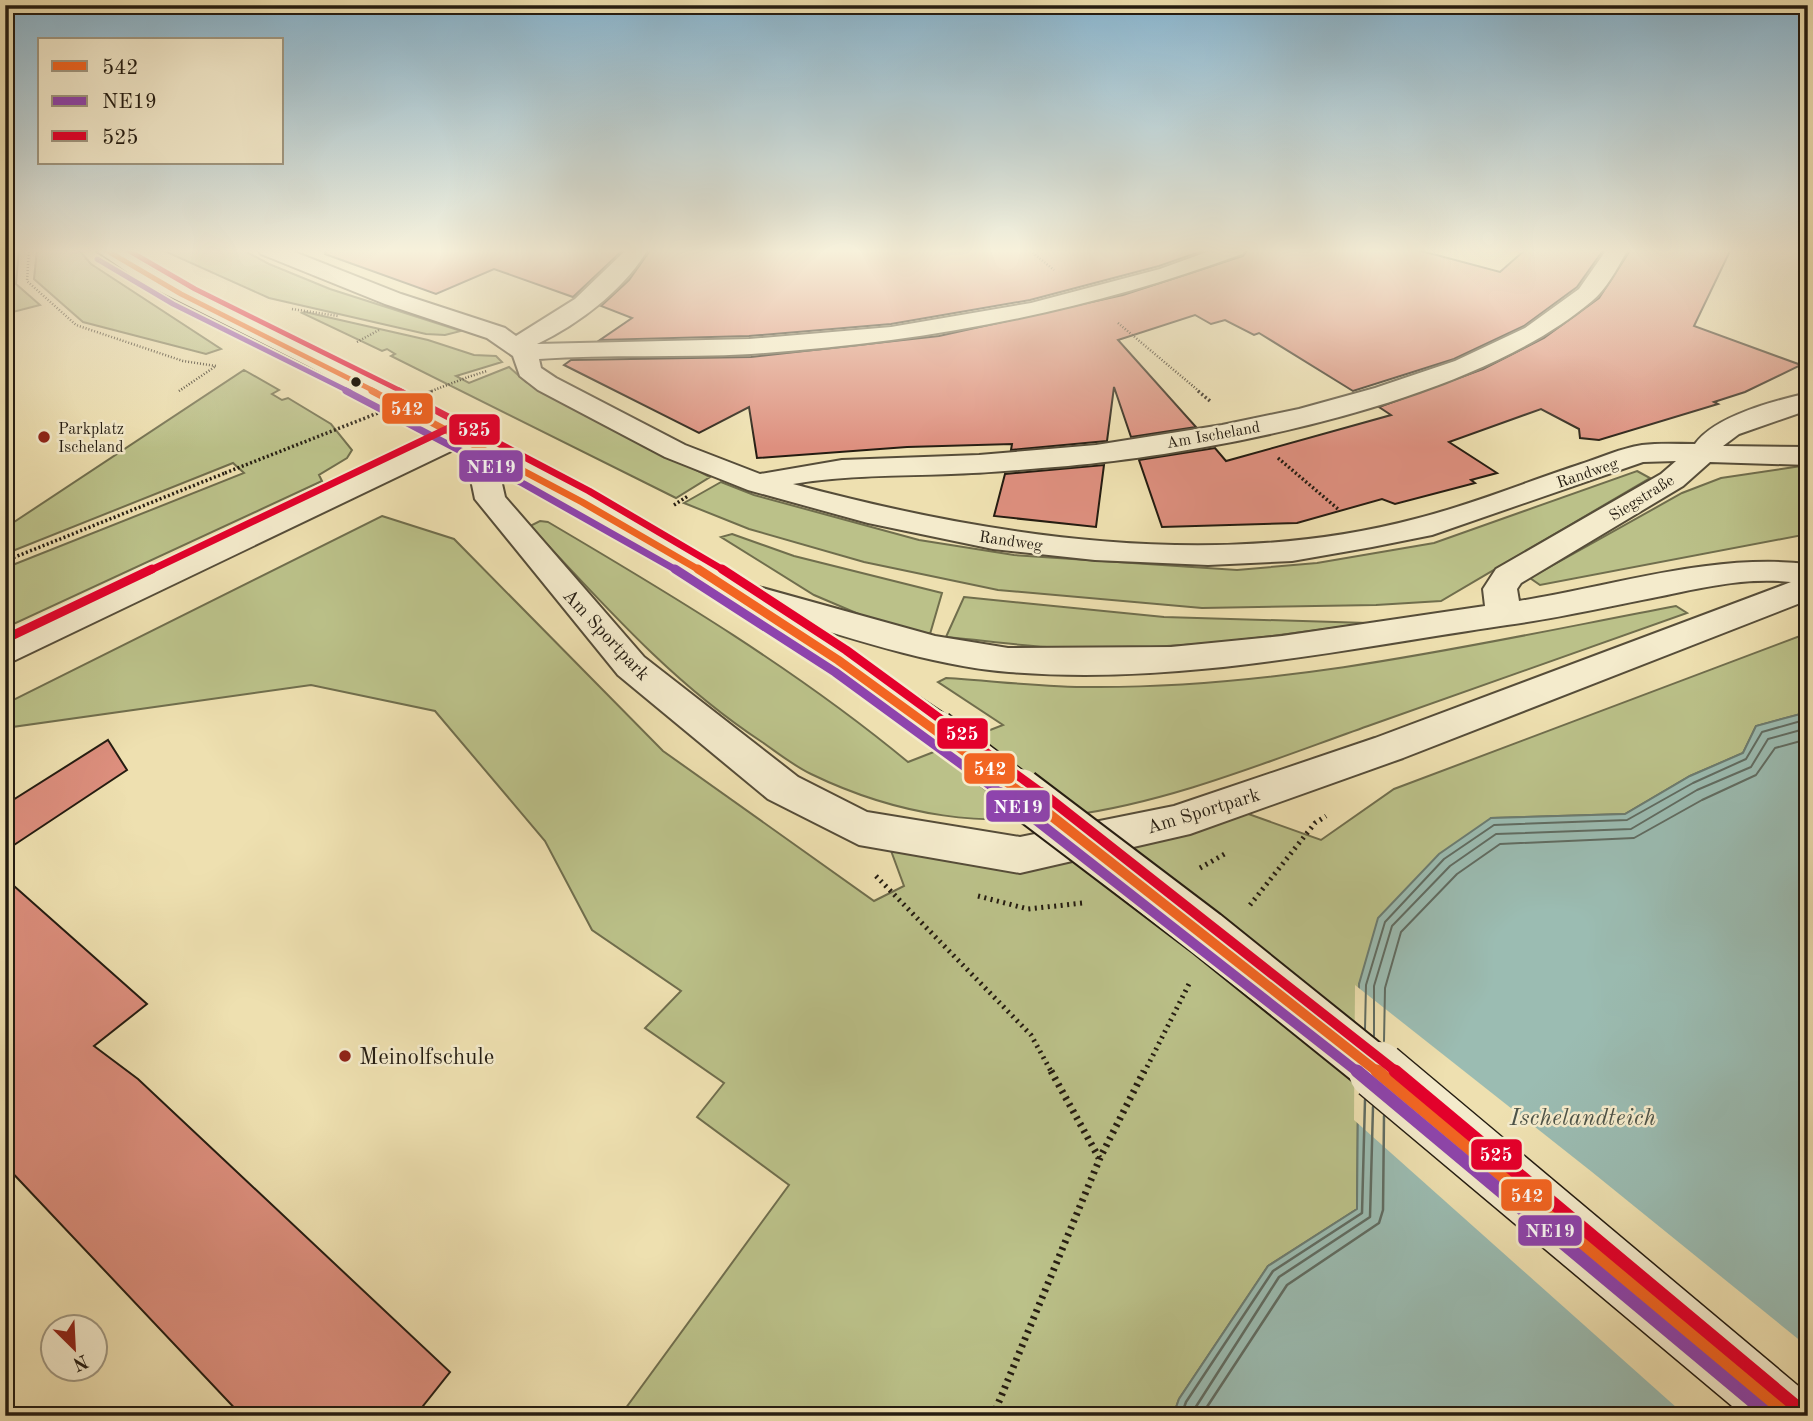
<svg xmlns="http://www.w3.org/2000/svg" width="1813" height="1421" viewBox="0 0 1813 1421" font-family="'Old Standard TT',serif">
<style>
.green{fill:#bbc189;stroke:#706e4d;stroke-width:2}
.water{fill:#9bbcb2;stroke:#6b7c72;stroke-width:2}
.pier{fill:#eee0b0}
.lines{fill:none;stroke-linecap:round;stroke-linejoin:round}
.shore-far1{stroke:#606c62;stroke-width:2}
.shore{stroke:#606c62;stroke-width:2.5}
.building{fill:#dd8f7e;stroke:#241c11;stroke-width:2}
.minor-casing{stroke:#564d39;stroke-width:4}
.secondary-casing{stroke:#241c11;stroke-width:4}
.path-far3{stroke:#241c11;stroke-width:2.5;stroke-dasharray:1 2;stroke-linecap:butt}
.path-far2{stroke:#241c11;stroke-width:3.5;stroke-dasharray:2 2.5;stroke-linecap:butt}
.path-far1{stroke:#241c11;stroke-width:5;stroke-dasharray:2 4.5;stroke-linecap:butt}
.path{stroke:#241c11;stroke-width:7;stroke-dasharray:2.5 5;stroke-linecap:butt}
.minor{fill:#f4ebcc;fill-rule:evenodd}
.secondary{fill:#f4ebcc;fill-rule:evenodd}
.secondary-bridge-far2-casing{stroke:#241c11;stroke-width:40;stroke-linecap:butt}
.secondary-bridge-far1-casing{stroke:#241c11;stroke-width:50;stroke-linecap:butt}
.secondary-bridge-casing{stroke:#241c11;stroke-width:61;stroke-linecap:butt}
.path-bridge-far1{stroke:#241c11;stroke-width:2.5;stroke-dasharray:1 2;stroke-linecap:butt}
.path-bridge{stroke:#241c11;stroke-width:3.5;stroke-dasharray:2 2.5;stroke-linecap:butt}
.secondary-bridge-far2{stroke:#f4ebcc;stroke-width:37}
.secondary-bridge-far1{stroke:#f4ebcc;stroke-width:46}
.secondary-bridge{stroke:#f4ebcc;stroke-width:58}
.bus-1-far4-casing{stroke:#f4ebcc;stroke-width:9}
.bus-1-far3-casing{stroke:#f4ebcc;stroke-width:11}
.bus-1-far2-casing{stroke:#f4ebcc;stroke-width:14}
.bus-1-far1-casing{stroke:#f4ebcc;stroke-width:16}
.bus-1-casing{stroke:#f4ebcc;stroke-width:18}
.bus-2-far4-casing{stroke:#f4ebcc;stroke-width:9}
.bus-2-far3-casing{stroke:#f4ebcc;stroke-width:11}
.bus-2-far2-casing{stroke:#f4ebcc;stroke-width:14}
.bus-2-far1-casing{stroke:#f4ebcc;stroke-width:16}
.bus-2-casing{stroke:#f4ebcc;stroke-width:18}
.bus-3-far4-casing{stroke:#f4ebcc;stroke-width:9}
.bus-3-far3-casing{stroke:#f4ebcc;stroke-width:11}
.bus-3-far2-casing{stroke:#f4ebcc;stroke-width:14}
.bus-3-far1-casing{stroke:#f4ebcc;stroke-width:16}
.bus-3-casing{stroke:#f4ebcc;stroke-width:18}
.bus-1-far4{stroke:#f26522;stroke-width:5}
.bus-1-far3{stroke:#f26522;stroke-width:7}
.bus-1-far2{stroke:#f26522;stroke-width:9}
.bus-1-far1{stroke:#f26522;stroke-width:10}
.bus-1{stroke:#f26522;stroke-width:13}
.bus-2-far4{stroke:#8e44ad;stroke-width:5}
.bus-2-far3{stroke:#8e44ad;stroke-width:7}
.bus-2-far2{stroke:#8e44ad;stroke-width:9}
.bus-2-far1{stroke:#8e44ad;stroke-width:10}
.bus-2{stroke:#8e44ad;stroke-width:13}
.bus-3-far4{stroke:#e4002b;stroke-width:5}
.bus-3-far3{stroke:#e4002b;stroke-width:7}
.bus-3-far2{stroke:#e4002b;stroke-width:9}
.bus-3-far1{stroke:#e4002b;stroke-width:10}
.bus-3{stroke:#e4002b;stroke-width:13}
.bus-dot{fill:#241c11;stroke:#f4ebcc;stroke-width:2.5}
.poi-dot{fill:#8f2418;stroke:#f4ebcc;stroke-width:2.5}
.labels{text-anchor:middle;stroke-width:5;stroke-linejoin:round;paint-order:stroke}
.far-poi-label{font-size:16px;fill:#241c11;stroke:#f4ebcc;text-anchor:start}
.far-street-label{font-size:16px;fill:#241c11;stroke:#f4ebcc}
.street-label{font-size:19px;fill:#241c11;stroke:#f4ebcc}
.near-poi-label{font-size:23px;fill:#241c11;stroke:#f4ebcc;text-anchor:start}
.near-water-label{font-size:24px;font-style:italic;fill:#4e5449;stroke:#f4ebcc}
.line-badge{stroke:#f4ebcc;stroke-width:2.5}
.badge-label{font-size:19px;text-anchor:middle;font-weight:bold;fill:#fff}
</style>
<rect width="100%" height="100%" fill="#eee0b0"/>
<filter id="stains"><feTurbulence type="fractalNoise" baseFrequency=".00286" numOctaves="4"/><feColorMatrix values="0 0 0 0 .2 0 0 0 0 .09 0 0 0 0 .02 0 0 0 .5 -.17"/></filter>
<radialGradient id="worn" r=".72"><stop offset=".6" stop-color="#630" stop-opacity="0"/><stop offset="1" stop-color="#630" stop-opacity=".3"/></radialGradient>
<path class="green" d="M5,249H19L16,284L40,305L5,314Z
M37,249H78L91,264L221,349L206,354L83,322L34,279Z
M160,249H241L269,264L330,289L461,331L445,335L426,334L269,298Z
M305,312L428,340L474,355L496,356L502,362L456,376L469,383L509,367L526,382L710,477L676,498L391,356L395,354L387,349L382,351L302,313Z
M244,370L279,390L272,394L282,400L288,398L331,424L352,450L347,458L319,475L322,481L5,628V568L244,473L233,463L5,554V528Z
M1808,465V534L1540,585L1530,578L1682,493L1721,478Z
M1637,471L1650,478L1441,601L1376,605L1202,608L998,590L864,562L749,529L684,503L721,482L754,495L919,540L1014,555L1237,570L1317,563L1434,543Z
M382,516L454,539L663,751L874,901L904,886L890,848L1034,866L1243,812L1321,840L1394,789L1808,633V712L1756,726L1743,753L1690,776L1625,814L1491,818L1359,984L1357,1209L1268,1266L1179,1399L1173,1416H620L789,1185L697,1117L724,1083L645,1028L681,991L592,930L545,841L435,711L311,685L5,728V704Z
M540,521L548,522C672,595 797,670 908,762L1003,725L938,682L946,678C997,681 1049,688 1099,687C1294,687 1486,642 1676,606L1687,613C1581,651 1475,689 1368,726C1177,794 1011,871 811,774C794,766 778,753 762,742C672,683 603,604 530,526Z
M732,534L794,556L942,593L930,634L875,621L814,595L721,537Z
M964,597L1164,617L1368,623C1263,638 1154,653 1047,647C1013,645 980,640 946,637Z"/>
<path class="water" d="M1808,712V1416H1173L1179,1399L1268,1266L1357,1209L1359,984L1378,918L1439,854L1491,818L1625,814L1690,776L1743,753L1756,726Z"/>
<path class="pier" d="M1355,985L1592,1172L1808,1347V1416H1686L1354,1120Z"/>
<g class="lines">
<path class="shore-far1" d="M1365,1029L1366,985L1385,922L1444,859L1494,825L1627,820L1693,783L1746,759L1762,732L1808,719
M1374,1036V986L1392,926L1450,866L1496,834L1631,829L1697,790L1751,767L1768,739L1808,728
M1384,1041L1385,988L1401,932L1457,874L1500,844L1634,838L1702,800L1756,775L1775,748L1808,739"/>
<path class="shore" d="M1181,1416L1186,1402L1273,1271L1362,1213L1365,1100
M1190,1416L1279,1277L1370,1217L1373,1107
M1201,1416L1287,1285L1379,1223L1383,1210L1384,1116"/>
</g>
<path class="building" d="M326,249H624L573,297L494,269L436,294L325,254Z
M651,249H1208L1159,266L1030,300L891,324L749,336L600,340L632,318L601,306L629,280Z
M1248,249H1414L1500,272L1526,249H1604L1577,287L1524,326L1454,359L1353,391L1259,333L1254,335L1225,320L1211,324L1195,315L1118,340L1196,427L1131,437L1114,387L1107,441L1096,442L1011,450L1012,444L907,447L757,458L749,407L699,433L564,365L571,360L751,357L939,336L1123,295L1243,256Z
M1631,249H1731L1694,326L1801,365L1745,392L1714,402L1718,404L1599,440L1580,438L1579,429L1541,409L1449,442L1497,473L1471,480L1475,483L1395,504L1382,499L1297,523L1162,527L1139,460L1215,448L1226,461L1391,415L1379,407L1483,369L1544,338L1599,298Z
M1104,465L1096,527L994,516L1005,474Z
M108,740L127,770L5,851V805Z
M5,878L147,1004L94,1046L138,1079L450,1372L415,1416H242L5,1165Z"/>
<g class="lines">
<g class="minor-casing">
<path id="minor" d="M258,249H287L401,294L505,328L516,336L575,299L627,249H648C625,289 579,324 537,344L749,339L891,327L1031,303L1160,269L1215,249H1245L1242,254C1083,313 920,343 751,354C680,358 609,354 539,359L541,368L556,378L685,445L760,474L842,460L979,455L1096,445L1222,425L1299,409L1375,388L1455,361L1525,328L1579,289L1607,249H1628C1619,265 1607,289 1592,301C1475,401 1221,452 1068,466C1029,469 990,473 951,474C898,476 845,475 793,484C990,537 1214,572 1415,519C1471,505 1526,482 1581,464C1600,458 1621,448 1642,445C1659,443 1677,444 1695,444C1715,416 1774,401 1808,393V410L1739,434L1723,446L1808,447V465L1710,462L1683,486L1521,583L1517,589L1519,601C1614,586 1711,553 1808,564V600L1403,758L1190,834L1020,873L859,845L768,799L618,675L475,499L470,475L484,449L494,446L504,449L508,455L500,475L505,497L644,657L798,777L867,812L1020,837L1174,806L1375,738L1791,582C1747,577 1705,587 1662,596C1610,606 1559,618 1507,625C1343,649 1176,686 1009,672C919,665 813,625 725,600L720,592L725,584L737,581L935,636L1008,648L1171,647L1282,636L1485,606L1483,589L1496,569L1661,474L1676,461L1643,462L1432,535L1372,547L1292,561L1208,565L1095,560L993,549L868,523L748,490L665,457L538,390L520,376L513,356L487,338L385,304L261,254Z
M460,428L470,430L474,436L470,442L5,665V638Z"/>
</g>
<g class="secondary-casing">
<path id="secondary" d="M94,249H118L159,273L326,356L576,488L749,584L951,719L957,729L951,739L937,743L923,739L725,600L554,500L308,366L143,283Z"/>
</g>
<path class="path-far3" d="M29,249L27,281L76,325L183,361L216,366L179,391
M1028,249L1054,270
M292,309L338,316
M1118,323L1200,392
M357,342L379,330
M468,377L487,371"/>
<path class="path-far2" d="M1198,391L1210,401
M1278,458L1338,509
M674,505L688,496
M5,561L225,473"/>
<path class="path-far1" d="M1200,868L1228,852
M876,876L1031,1035L1052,1073
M978,896L1028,909L1083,903
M1250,905L1315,823L1326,816
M1144,1073L1189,984"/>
<path class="path" d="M1051,1071L1099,1158
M993,1416L1100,1158L1144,1071"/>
<use href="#minor" class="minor"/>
<use href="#secondary" class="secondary"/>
<g class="secondary-bridge-far2-casing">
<path id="secondary-bridge-far2" d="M937,729L1023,794"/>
</g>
<g class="secondary-bridge-far1-casing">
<path id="secondary-bridge-far1" d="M1020,792L1206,933L1380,1073"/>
</g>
<g class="secondary-bridge-casing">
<path id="secondary-bridge" d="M1378,1071L1789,1416"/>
</g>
<path class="path-bridge-far1" d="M429,392L468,377"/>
<path class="path-bridge" d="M225,473L434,391"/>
<use href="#secondary-bridge-far2" class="secondary-bridge-far2"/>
<use href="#secondary-bridge-far1" class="secondary-bridge-far1"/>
<use href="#secondary-bridge" class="secondary-bridge"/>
<g class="bus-1-far4-casing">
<path id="bus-1-far4" d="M104,249L181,294L376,392"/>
</g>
<g class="bus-1-far3-casing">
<path id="bus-1-far3" d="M372,391L582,502L701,571"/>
</g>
<g class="bus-1-far2-casing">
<path id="bus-1-far2" d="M698,569L838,660L1023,794"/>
</g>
<g class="bus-1-far1-casing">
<path id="bus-1-far1" d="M1021,792L1379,1073"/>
</g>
<g class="bus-1-casing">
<path id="bus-1" d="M1377,1071L1789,1416"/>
</g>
<g class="bus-2-far4-casing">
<path id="bus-2-far4" d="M97,259L173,304L350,392"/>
</g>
<g class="bus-2-far3-casing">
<path id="bus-2-far3" d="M346,391L524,484L678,571"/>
</g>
<g class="bus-2-far2-casing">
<path id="bus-2-far2" d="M675,569L835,672L1002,794"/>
</g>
<g class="bus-2-far1-casing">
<path id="bus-2-far1" d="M1000,792L1359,1073"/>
</g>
<g class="bus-2-casing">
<path id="bus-2" d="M1357,1071L1770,1416"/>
</g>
<g class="bus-3-far4-casing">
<path id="bus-3-far4" d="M126,249L195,289L403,392"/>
</g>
<g class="bus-3-far3-casing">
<path id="bus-3-far3" d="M399,391L589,491L725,571
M149,571L455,425"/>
</g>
<g class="bus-3-far2-casing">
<path id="bus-3-far2" d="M722,569L846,650L1043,794
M5,639L152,569"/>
</g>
<g class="bus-3-far1-casing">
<path id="bus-3-far1" d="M1041,792L1398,1073"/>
</g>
<g class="bus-3-casing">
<path id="bus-3" d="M1395,1071L1797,1407"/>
</g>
<use href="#bus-1-far4" class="bus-1-far4"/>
<use href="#bus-1-far3" class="bus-1-far3"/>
<use href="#bus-1-far2" class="bus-1-far2"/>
<use href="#bus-1-far1" class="bus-1-far1"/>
<use href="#bus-1" class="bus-1"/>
<use href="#bus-2-far4" class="bus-2-far4"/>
<use href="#bus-2-far3" class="bus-2-far3"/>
<use href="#bus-2-far2" class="bus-2-far2"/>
<use href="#bus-2-far1" class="bus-2-far1"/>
<use href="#bus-2" class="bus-2"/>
<use href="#bus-3-far4" class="bus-3-far4"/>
<use href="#bus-3-far3" class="bus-3-far3"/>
<use href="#bus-3-far2" class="bus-3-far2"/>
<use href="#bus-3-far1" class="bus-3-far1"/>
<use href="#bus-3" class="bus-3"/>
</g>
<linearGradient id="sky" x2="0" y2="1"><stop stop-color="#89b7d2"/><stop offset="0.56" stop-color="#f7f1db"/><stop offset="1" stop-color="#f7f1db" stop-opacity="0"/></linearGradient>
<rect width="1813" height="448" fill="url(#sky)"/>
<circle class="bus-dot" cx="356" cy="382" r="6"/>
<g class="poi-dot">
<circle cx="44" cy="437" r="7"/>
<circle cx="345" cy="1056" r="7"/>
</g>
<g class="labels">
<g class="far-poi-label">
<text x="58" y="434">Parkplatz<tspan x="58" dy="18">Ischeland</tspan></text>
</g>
<g class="far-street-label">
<text transform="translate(1213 434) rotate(-10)" y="6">Am Ischeland</text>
<text transform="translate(1587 472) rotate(-19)" y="6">Randweg</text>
<text transform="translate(1641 497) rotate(-32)" y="6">Siegstraße</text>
<text transform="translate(1011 540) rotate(8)" y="6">Randweg</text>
</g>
<g class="street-label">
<text transform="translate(607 634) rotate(47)" y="7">Am Sportpark</text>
<text transform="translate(1203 810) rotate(-17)" y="7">Am Sportpark</text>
</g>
<g class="near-poi-label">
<text x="359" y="1064">Meinolfschule</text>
</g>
<g class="near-water-label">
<text x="1583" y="1125">Ischelandteich</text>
</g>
</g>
<g class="line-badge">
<rect x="381" y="392" width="53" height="33" rx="7" fill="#f26522"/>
<rect x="448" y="413" width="53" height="33" rx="7" fill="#e4002b"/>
<rect x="458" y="449" width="66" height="34" rx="7" fill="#8e44ad"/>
<rect x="936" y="717" width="53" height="33" rx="7" fill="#e4002b"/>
<rect x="963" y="752" width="53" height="33" rx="7" fill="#f26522"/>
<rect x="985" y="789" width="66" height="34" rx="7" fill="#8e44ad"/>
<rect x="1470" y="1138" width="53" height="33" rx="7" fill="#e4002b"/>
<rect x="1500" y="1178" width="53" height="34" rx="7" fill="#f26522"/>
<rect x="1517" y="1214" width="66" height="33" rx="7" fill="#8e44ad"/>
</g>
<g class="badge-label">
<text x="407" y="415">542</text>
<text x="474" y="436">525</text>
<text x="491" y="473">NE19</text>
<text x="962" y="740">525</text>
<text x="990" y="775">542</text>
<text x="1018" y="813">NE19</text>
<text x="1496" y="1161">525</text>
<text x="1527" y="1202">542</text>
<text x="1550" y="1237">NE19</text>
</g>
<rect width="1813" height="1421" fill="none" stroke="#eee0b0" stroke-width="28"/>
<rect x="7" y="7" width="1799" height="1407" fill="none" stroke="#241c11" stroke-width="3.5"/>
<rect x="14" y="14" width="1785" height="1393" fill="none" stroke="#241c11" stroke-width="2"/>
<rect x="38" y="38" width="245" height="126" fill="#f4ebcc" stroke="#a19881" stroke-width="2"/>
<rect x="52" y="61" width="35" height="10" fill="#f26522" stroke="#a19881" stroke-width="2"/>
<text x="102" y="74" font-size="21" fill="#241c11">542</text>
<rect x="52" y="96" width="35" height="10" fill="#8e44ad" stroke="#a19881" stroke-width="2"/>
<text x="102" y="108" font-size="21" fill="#241c11">NE19</text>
<rect x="52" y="131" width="35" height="10" fill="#e4002b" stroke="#a19881" stroke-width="2"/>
<text x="102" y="144" font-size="21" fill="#241c11">525</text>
<g transform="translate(74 1348) rotate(156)"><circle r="33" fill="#f4ebcc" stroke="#a19881" stroke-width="2"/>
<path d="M0-5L12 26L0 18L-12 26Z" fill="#8f2418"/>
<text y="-10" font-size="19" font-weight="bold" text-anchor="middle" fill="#241c11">N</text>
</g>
<rect width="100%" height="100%" filter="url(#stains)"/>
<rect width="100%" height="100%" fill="url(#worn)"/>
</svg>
